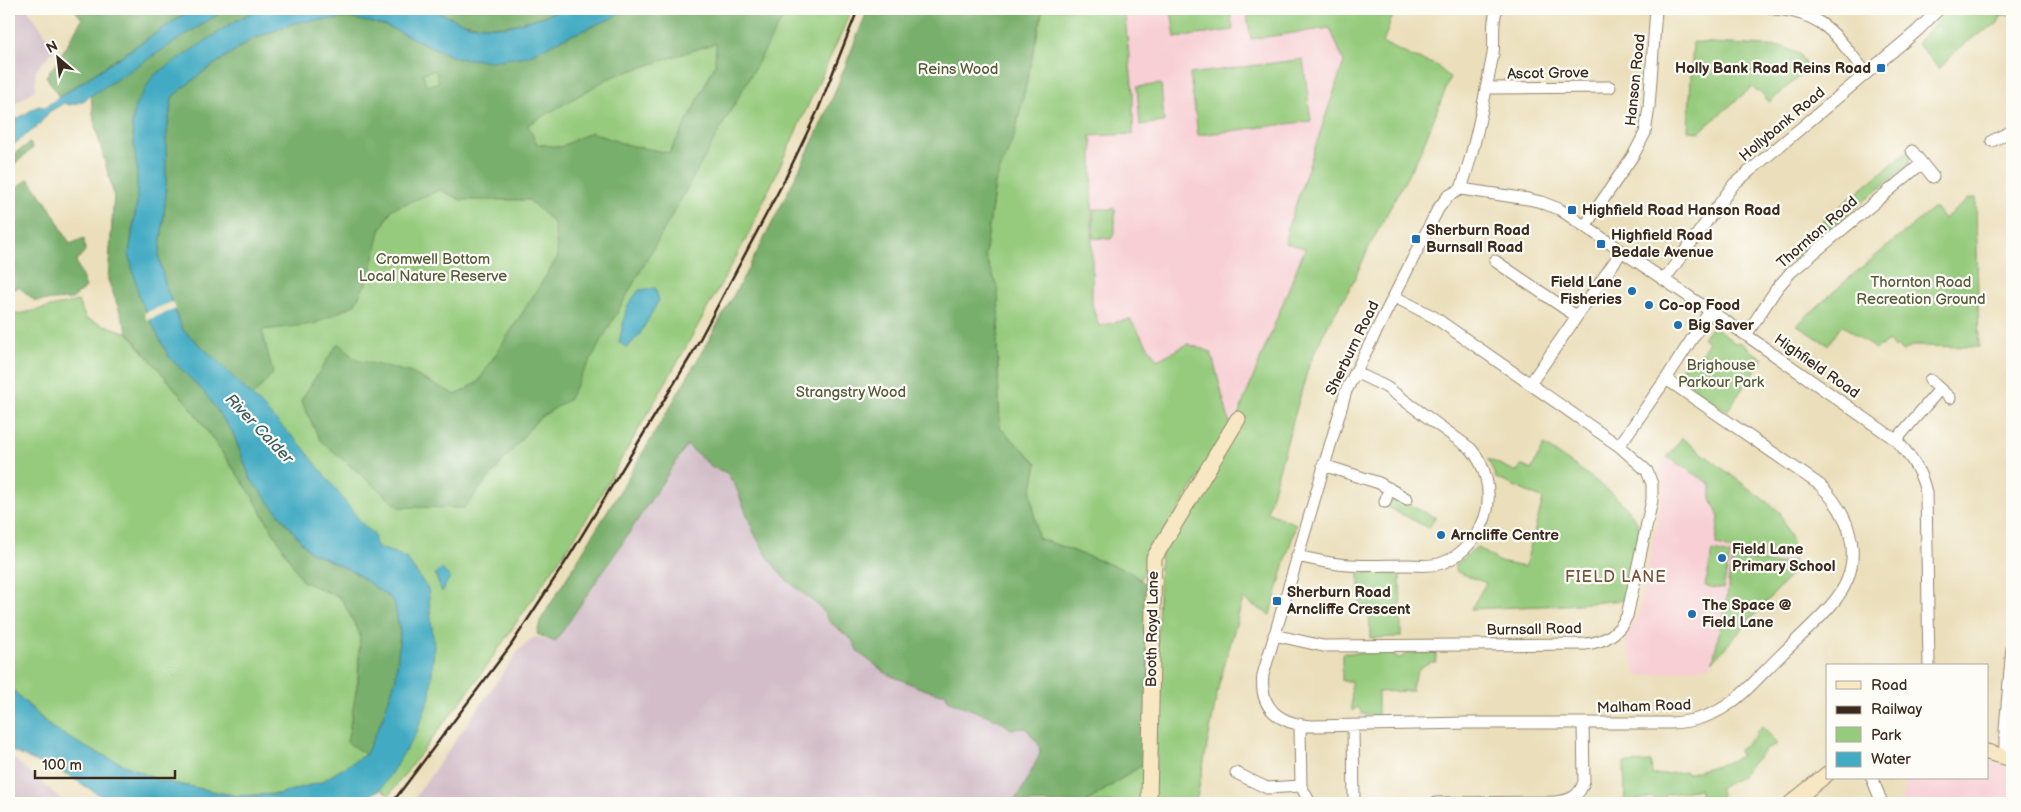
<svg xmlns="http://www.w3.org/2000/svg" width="2021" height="812" viewBox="0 0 2021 812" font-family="'Balsamiq Sans',sans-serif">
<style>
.built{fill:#f7cfd4}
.industrial{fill:#d2bdc8}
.green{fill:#96cb7d;stroke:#687a4e}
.forest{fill:#78af6c;stroke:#5a6c45;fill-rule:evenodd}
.water{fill:#43abc3;stroke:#3f6a70}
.pier{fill:#ebdfbb}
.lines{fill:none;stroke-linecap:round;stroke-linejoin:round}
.street-casing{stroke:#93846c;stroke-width:13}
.secondary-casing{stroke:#93846c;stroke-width:17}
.street{stroke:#fff;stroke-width:11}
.secondary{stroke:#f7e8c3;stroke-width:15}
.rail{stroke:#3b2a1e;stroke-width:2.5}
.poi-dot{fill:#1f6fb2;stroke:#fdfcf7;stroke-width:2}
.labels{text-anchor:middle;stroke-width:4.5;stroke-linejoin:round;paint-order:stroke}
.poi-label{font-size:15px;font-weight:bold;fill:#3b2a1e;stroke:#fdfcf7;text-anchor:start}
.park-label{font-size:15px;fill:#565a3a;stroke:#fdfcf7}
.street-label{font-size:15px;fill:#3b2a1e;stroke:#fdfcf7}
.water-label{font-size:16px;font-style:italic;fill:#3e5e60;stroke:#fdfcf7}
.neighbourhood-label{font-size:16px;letter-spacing:1px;fill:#78513b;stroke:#fdfcf7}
</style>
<rect width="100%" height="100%" fill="#fdfcf7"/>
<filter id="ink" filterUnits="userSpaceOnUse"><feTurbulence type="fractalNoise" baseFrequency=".02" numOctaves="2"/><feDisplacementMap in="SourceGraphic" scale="10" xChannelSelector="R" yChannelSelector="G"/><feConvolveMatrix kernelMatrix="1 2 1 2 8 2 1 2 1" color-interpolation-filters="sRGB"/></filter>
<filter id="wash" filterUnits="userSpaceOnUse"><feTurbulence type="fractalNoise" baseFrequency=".0096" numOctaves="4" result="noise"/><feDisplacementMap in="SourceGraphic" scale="20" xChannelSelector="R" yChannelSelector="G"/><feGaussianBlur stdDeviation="1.12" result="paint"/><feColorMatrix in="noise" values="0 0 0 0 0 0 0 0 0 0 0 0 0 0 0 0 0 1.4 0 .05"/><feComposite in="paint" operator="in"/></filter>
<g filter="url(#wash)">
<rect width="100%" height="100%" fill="#ebdfbb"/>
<path class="built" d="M1124,9H1246L1252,39L1331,28L1344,62L1288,227L1286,243L1306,248L1231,428L1211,352L1188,344L1157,360L1130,319L1098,326L1092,303V143L1090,136L1133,134V93Z
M1682,438L1780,512L1792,542L1794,556L1791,575L1709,666L1638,677L1625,641L1639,612L1664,485L1659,467Z
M1987,760L2012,768V803H1900L1903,800L1906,778H1987Z"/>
<path class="industrial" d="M9,9H27L56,48L36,70L35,90L9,108Z
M687,444L712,467L727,473L736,487L769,559L783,577L822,609L829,621L852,640L858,652L887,674L923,689L938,693H945L988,716L999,720L1011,729L1026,728L1039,745L1040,754L1021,792L1012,803H411L520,649L534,637L555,641L619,548Z
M9,755L66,803H9Z"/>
<path class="green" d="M226,9H851L842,32L746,239L681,356L583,525L477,680L389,795L381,789L366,755L321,782L279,794L237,796L202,789L158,780L87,748L52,728L9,686V316L78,301L86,319L128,333L191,408L251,494L302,580L341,598L360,634L358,680L400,633L309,551L251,480L108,280L114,195L94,121L91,95Z
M1043,9H1124L1133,93V134L1090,136L1092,143V304L1099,326L1130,319L1157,360L1188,344L1211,352L1231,428L1148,557L1141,580L1128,571L1038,538L1031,493L1037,463L1000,428L997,343L999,325L985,256L995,183L1015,133Z
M1171,9H1230L1233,30L1175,38Z
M1246,9H1395L1383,43L1415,58L1436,65L1450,78L1420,153L1370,245L1350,288L1323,334L1309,365L1267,512L1296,524L1270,615L1243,599L1219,684L1196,803H1153L1160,557L1238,415L1305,248L1285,243L1288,227L1344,62L1330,28L1251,39Z
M1949,9H1973L2000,14L2001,17L1997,24L1975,36L1956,51L1939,69L1917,43Z
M1693,42L1784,47L1799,54L1808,69L1769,102L1759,90L1757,92L1752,87L1699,132L1688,131Z
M1303,59L1311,121L1198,135L1190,74Z
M1161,84L1164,122L1140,125L1137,87Z
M1906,152H1908L1910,158L1909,164L1800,254L1795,262L1791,260L1811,231Z
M1970,198H1976L1979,347L1911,346L1902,352L1897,346L1894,348L1889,341L1875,349L1842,325L1828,345L1797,325L1849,278L1935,207L1944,219Z
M1094,209H1115V233L1111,239L1093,238Z
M1715,327L1735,343L1740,342L1763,359L1727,411L1676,377L1688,360L1695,364L1709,342L1703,338L1711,328Z
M1682,438L1780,512L1792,542L1794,554C1770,562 1758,558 1734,554L1732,550L1716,544L1719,517L1711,499V484L1667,457Z
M1544,445C1564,458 1639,506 1639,530C1640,543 1632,557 1628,570C1625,579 1625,590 1624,600L1565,605L1471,609L1486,583L1455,571V565L1477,547L1500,562L1525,567L1543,499L1496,478L1488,459L1517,472L1521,465L1531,470Z
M1391,500L1410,505L1435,517L1429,528L1387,507V505Z
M1713,551L1730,555L1723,589L1705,586Z
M1733,557L1776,564L1794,559L1791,575L1713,661L1730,582H1728Z
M1359,573H1400L1401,637L1370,638L1369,606H1360Z
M1342,653H1393L1396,658H1400L1407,653H1436V662C1421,661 1412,677 1412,691L1378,692V716L1362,713L1358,707L1352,711L1351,681H1342Z
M1763,726L1777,744L1764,751L1739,778L1719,788L1722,797L1703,803L1699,789L1665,795L1666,801L1655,803L1654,797L1624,802L1625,791L1624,763L1651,762L1652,775L1686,772L1687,774L1728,762L1741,756L1739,750L1758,734L1756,731Z
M1147,762L1145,803H1085Z"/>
<path class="forest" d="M74,9H192L59,97L46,76L57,62L82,19Z
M226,9H258L232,23L135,106L132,126L137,169V202L129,254L169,357L204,391L233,433L251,480L309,551L354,572L394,601L400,633L396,678L382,720L366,755L347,742L358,680L360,634L341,598L302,581L251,494L191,408L128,333L108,280L114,195L94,121L91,95Z
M429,9H562C511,29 480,35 429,9Z
M624,9H788L568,400L538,419L464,508L399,507L320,440L301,400L338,343L356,360L409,372L456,395L478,382L558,257L554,223L529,200H461L440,190L392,209L380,231L370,276L354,305L314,324L262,330L273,373L252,397L213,357L182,329L166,287L159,257L166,196V139L172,97L203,72L252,39L297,22L350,17L386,26L456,58L528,56L562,39L612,18ZM716,43L715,64L690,116L669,153L624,144L591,132L560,147L537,144L528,125L609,78ZM435,70L439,82L426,86L423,73Z
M868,9H1043L1015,134L995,183L985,256L998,288L999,325L997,343L1000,428L1037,463L1031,493L1038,538L1128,571L1153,589L1149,760L1085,803H1012L1021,792L1040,754L1039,745L1026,728L1011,729L999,720L949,701L945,693H938L923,689L887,674L858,652L852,640L829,621L822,609L783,577L769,559L754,533L736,487L727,473L712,467L687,445L619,548L555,642L537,634L540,621C640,459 740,297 821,124C838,87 852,47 868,9Z
M30,143L33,148L9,169V157Z
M9,179L16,188L29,179L50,208L70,244L84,238L85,251L76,261L86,287L72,299L35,301L19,287L9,291Z"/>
<path class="water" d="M192,9H226L81,102L69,105L64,103L49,112L37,127L9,148V124L38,106L45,107Z
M258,9H429L469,25L505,27L542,17L562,9H624L612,18L562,39L528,56L491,61L456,58L386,26L350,18L297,22L252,39L203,72L172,97L166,139V196L159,257L166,287L182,329L213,357L302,446L364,526L374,534L376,547L395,553L406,558L428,589L434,647L430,697L416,734L381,789L357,803H112L68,775L9,750V686L49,726L87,748L158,780L237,796L279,794L321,782L366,754L382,720L396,678L400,633L394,601L354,572L309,551L251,480L233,433L204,392L169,357L140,300L129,254L137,202V169L132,126L135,106L153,76L232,23Z
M655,288L659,300L640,334L627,348L619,342L627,306L639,290Z
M441,568L450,577L442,592L435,574Z"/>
<path class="pier" d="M173,302L176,309L147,320L144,313Z"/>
</g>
<g filter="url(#ink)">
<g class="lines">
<g class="street-casing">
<path id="street" d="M1773,9C1824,12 1836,36 1866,73
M1995,9H2003
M1486,88L1610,87
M1992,141L2012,131
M1912,151L1933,177
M1461,189C1476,144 1484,100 1493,54C1495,40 1491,22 1497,9
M1585,226L1634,154L1645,133L1649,107L1656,9
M1495,261L1576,316
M1664,280L1734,184L1917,31L1939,9
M1746,335L1777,288L1791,272L1921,164
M1666,379L1820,485C1854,519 1866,565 1832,604C1817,622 1798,638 1781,655C1744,691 1726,720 1671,723H1468L1312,726C1280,724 1259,709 1263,675L1346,391L1438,209L1448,196L1461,189L1528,199L1541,202L1559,209L1746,335L1896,440C1911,456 1922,472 1926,493L1929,666
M1930,380L1950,398
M1530,384L1622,251
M1896,440L1940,389
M1619,446L1666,379L1710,311
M1323,465L1379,483L1407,499
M1385,502L1389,488
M1297,556C1310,559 1324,562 1338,564C1361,567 1385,565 1407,565C1418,565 1431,567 1442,563C1464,555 1482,533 1487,510C1491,488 1485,465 1471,449L1386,387L1355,372
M1274,635L1323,646L1585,644C1605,642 1618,634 1627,616L1652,500V484L1647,471L1619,446L1434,317L1393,296
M1353,725L1354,803
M1300,726L1301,786L1310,803
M2005,757V729L2012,647
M1236,773L1267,788L1301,786
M1872,778L1882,803
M1436,803L1554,802C1569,801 1580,797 1584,781L1583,723"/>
</g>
<g class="secondary-casing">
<path id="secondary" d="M1987,752L2012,759
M1149,803L1154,558L1238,419
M1791,803L1827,774"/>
</g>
<use href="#street" class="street"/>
<use href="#secondary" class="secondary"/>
<path class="rail" d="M392,803L511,645L570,555L692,354L785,179L818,110L858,9"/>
</g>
</g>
<g class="poi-dot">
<rect x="1876" y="63" width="10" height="10" rx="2.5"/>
<rect x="1567" y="205" width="10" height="10" rx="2.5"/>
<rect x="1411" y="234" width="10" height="10" rx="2.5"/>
<rect x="1596" y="239" width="10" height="10" rx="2.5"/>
<circle cx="1632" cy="291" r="5"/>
<circle cx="1649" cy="305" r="5"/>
<circle cx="1678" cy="325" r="5"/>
<circle cx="1441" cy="535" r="5"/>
<circle cx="1722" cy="558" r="5"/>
<rect x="1272" y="596" width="10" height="10" rx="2.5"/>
<circle cx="1692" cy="614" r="5"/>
</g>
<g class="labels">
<g class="poi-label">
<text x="1871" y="73" text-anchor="end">Holly Bank Road Reins Road</text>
<text x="1582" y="215">Highfield Road Hanson Road</text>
<text x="1426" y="235">Sherburn Road<tspan x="1426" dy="17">Burnsall Road</tspan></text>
<text x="1611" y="240">Highfield Road<tspan x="1611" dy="17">Bedale Avenue</tspan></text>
<text x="1622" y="287" text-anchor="end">Field Lane<tspan x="1622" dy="17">Fisheries</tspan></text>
<text x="1659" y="310">Co-op Food</text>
<text x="1688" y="330">Big Saver</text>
<text x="1451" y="540">Arncliffe Centre</text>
<text x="1732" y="554">Field Lane<tspan x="1732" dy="17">Primary School</tspan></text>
<text x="1287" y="597">Sherburn Road<tspan x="1287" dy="17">Arncliffe Crescent</tspan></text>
<text x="1702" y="610">The Space @<tspan x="1702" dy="17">Field Lane</tspan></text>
</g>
<g class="park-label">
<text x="958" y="74">Reins Wood</text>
<text x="433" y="264">Cromwell Bottom<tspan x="433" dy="17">Local Nature Reserve</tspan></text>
<text x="1921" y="287">Thornton Road<tspan x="1921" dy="17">Recreation Ground</tspan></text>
<text x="1721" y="370">Brighouse<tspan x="1721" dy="17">Parkour Park</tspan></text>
<text x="851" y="397">Strangstry Wood</text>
</g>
<g class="street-label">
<text transform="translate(1548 73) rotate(-1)" y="5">Ascot Grove</text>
<text transform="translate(1635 80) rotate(-84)" y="5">Hanson Road</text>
<text transform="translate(1782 124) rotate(-40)" y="5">Hollybank Road</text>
<text transform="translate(1817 232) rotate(-41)" y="5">Thornton Road</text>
<text transform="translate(1352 348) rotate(-64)" y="5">Sherburn Road</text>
<text transform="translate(1817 366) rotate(35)" y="5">Highfield Road</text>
<text transform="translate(1152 629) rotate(-89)" y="5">Booth Royd Lane</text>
<text transform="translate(1534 629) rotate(-1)" y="5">Burnsall Road</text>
<text transform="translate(1644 706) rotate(-2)" y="5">Malham Road</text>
</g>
<g class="water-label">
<text transform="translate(260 428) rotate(46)" y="6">River Calder</text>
</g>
<g class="neighbourhood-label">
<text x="1616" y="582">FIELD LANE</text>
</g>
</g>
<rect width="2021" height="812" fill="none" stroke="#fdfcf7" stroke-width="30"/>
<rect x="1826" y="664" width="162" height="115" fill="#fdfcf7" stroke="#afa8a0"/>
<rect x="1836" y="681" width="25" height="8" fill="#f7e8c3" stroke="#afa8a0"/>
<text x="1871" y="690" font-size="15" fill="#3b2a1e">Road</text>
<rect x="1836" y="706" width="25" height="8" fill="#3b2a1e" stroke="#afa8a0"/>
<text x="1871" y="714" font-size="15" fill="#3b2a1e">Railway</text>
<rect x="1836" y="727" width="25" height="15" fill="#96cb7d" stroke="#afa8a0"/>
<text x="1871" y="740" font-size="15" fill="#3b2a1e">Park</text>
<rect x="1836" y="752" width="25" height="15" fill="#43abc3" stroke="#afa8a0"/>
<text x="1871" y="764" font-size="15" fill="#3b2a1e">Water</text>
<g transform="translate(58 58) rotate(332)" stroke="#fdfcf7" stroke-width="4" paint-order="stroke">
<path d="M0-4L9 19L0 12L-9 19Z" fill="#3b2a1e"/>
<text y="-8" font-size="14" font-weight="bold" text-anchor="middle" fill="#3b2a1e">N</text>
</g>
<path d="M35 770v8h140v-8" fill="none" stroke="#3b2a1e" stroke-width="2.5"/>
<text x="42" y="770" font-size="15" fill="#3b2a1e" stroke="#fdfcf7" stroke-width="4" paint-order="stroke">100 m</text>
</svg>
